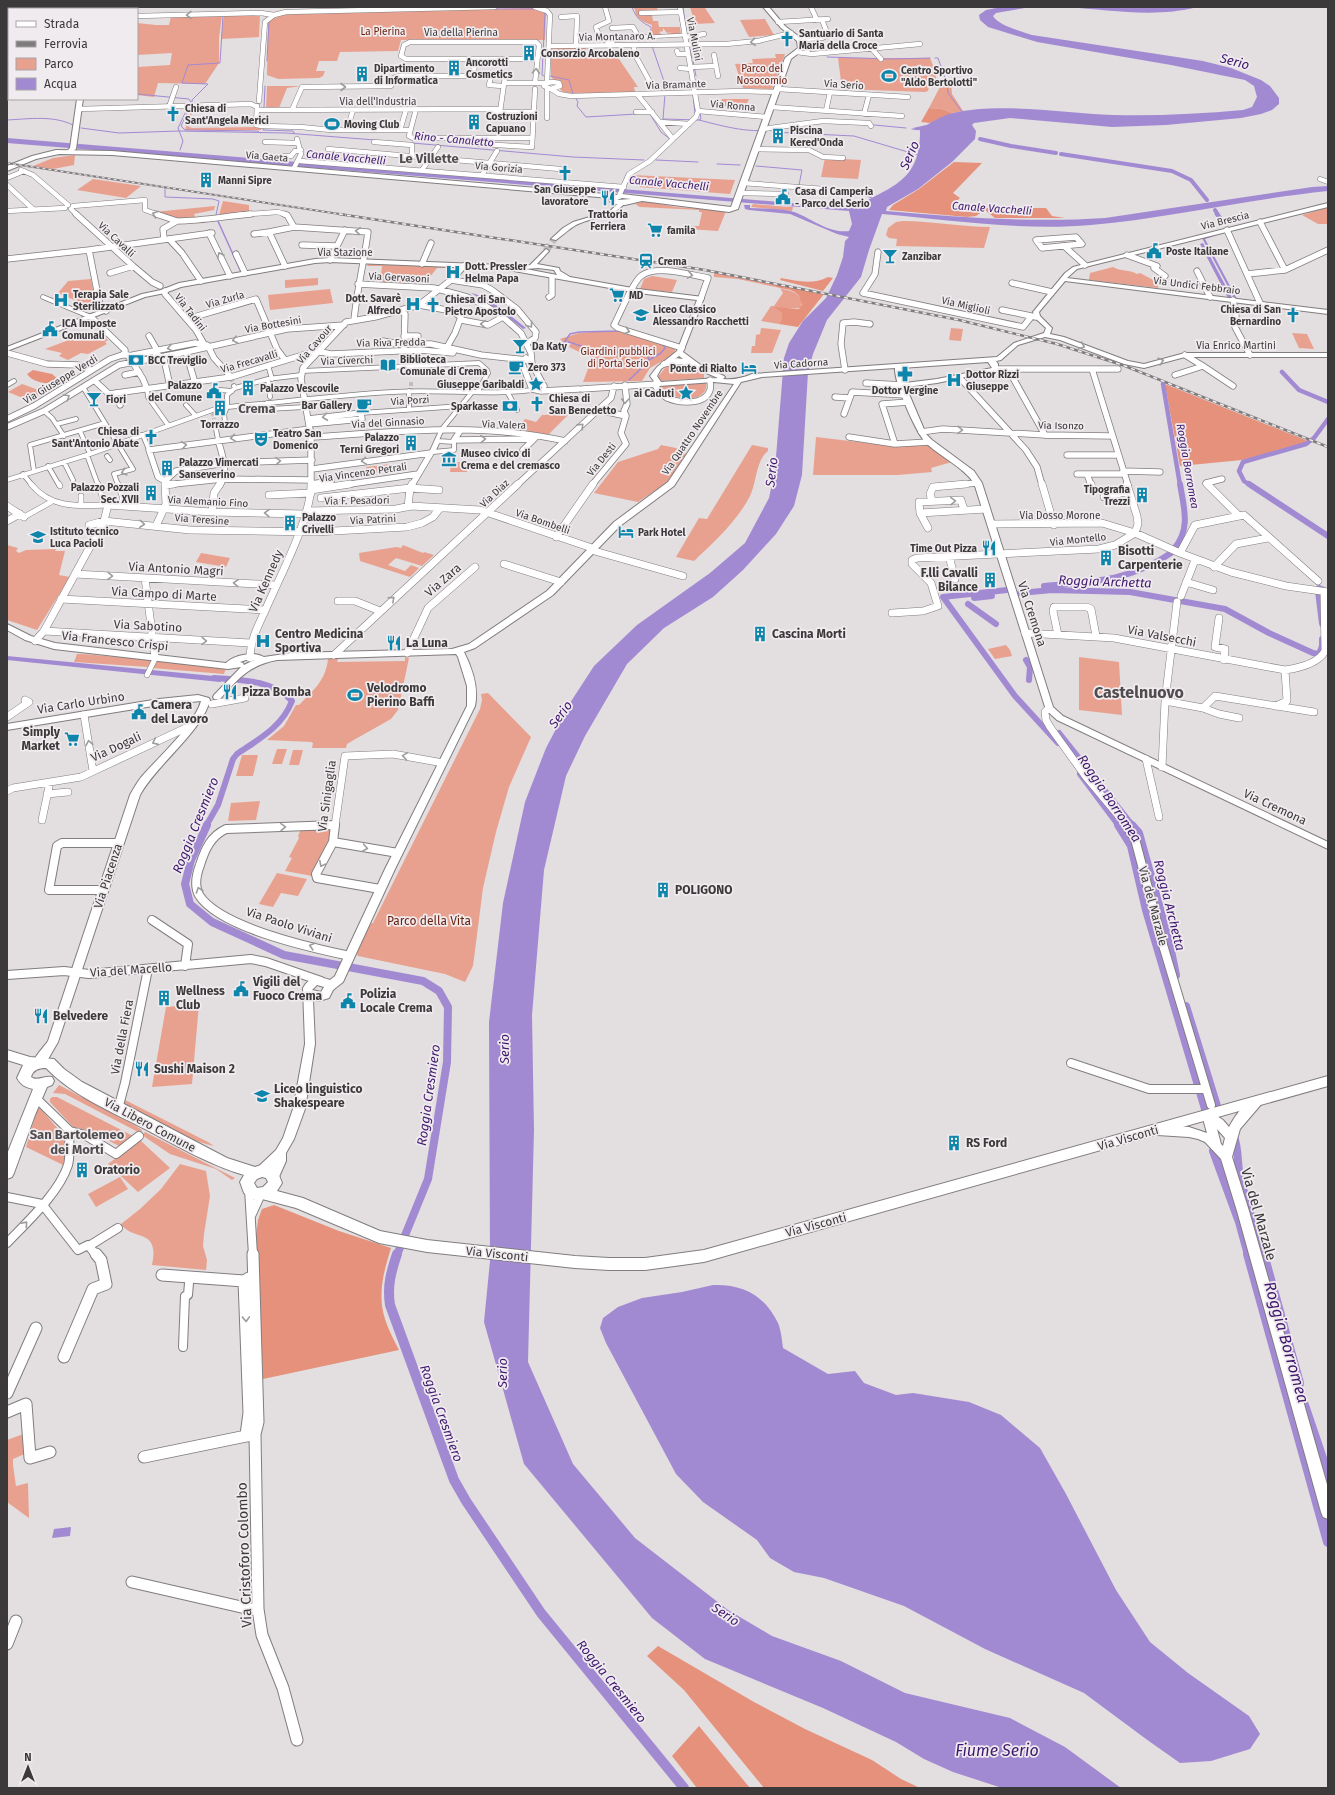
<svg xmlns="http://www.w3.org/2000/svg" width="1335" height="1795" viewBox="0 0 1335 1795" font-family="'Fira Sans',sans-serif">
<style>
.green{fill:#e9a18f}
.forest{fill:#e5917c}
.water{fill:#a28ad2}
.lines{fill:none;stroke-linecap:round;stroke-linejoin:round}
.stream-far1{stroke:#a28ad2;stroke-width:1}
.stream{stroke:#a28ad2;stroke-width:1.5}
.canal-far4{stroke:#a28ad2;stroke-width:4}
.canal-far3{stroke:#a28ad2;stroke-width:4.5}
.canal-far2{stroke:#a28ad2;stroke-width:6}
.canal-far1{stroke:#a28ad2;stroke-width:8}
.canal{stroke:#a28ad2;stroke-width:10}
.river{fill:#a28ad2;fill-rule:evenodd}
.pedestrian-tunnel{stroke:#c1bdbf;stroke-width:4;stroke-dasharray:4 2;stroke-linecap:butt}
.tertiary-tunnel{stroke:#c1bdbf;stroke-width:7;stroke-dasharray:7 3.5;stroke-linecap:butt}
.pedestrian-far3-casing{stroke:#817d7f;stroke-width:4}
.pedestrian-far2-casing{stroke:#817d7f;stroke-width:5.5}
.pedestrian-far1-casing{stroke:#817d7f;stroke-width:6}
.pedestrian-casing{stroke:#817d7f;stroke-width:10}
.minor-far4-casing{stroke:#817d7f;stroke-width:5.5}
.minor-far3-casing{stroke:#817d7f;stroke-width:7}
.minor-far2-casing{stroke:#817d7f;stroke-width:8}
.minor-far1-casing{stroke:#817d7f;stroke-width:10}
.minor-casing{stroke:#817d7f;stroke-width:13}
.tertiary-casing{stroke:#817d7f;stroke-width:2}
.secondary-casing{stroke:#817d7f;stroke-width:2}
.pedestrian-far3{stroke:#fff;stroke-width:3}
.pedestrian-far2{stroke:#fff;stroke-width:4}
.pedestrian-far1{stroke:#fff;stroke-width:5}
.pedestrian{stroke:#fff;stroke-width:8}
.minor-far4{stroke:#fff;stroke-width:4.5}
.minor-far3{stroke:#fff;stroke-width:5.5}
.minor-far2{stroke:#fff;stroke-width:7}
.minor-far1{stroke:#fff;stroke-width:8}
.minor{stroke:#fff;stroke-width:11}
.tertiary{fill:#fff;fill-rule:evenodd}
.secondary{fill:#fff;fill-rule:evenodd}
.rail-far1-casing{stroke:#7f7c7d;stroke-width:2}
.rail-casing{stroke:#7f7c7d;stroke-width:2.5}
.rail-far1{stroke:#f0ebee;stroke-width:1;stroke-dasharray:3;stroke-linecap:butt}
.rail{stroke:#f0ebee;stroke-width:1.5;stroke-dasharray:4;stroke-linecap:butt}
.oneway{stroke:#9d9c9c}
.labels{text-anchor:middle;stroke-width:3.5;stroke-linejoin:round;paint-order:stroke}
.far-park-label{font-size:10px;fill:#681d0b;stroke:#f0ebee}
.far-street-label{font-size:10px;fill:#3b393a;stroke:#f0ebee}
.far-poi-label{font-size:10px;font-weight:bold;fill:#3b393a;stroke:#f0ebee;text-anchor:start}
.far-water-label{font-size:11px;font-style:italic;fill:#3f186e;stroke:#f0ebee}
.poi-label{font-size:12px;font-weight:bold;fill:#3b393a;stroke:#f0ebee;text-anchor:start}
.street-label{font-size:12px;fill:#3b393a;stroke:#f0ebee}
.park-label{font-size:12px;fill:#681d0b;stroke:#f0ebee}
.water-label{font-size:13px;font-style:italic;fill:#3f186e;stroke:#f0ebee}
.far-district-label{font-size:13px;font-weight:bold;fill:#514d4f;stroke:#f0ebee}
.neighbourhood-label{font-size:13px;font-weight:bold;fill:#514d4f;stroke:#f0ebee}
.near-street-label{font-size:14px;fill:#3b393a;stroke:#f0ebee}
.district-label{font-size:16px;font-weight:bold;fill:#514d4f;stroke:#f0ebee}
.near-water-label{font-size:16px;font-style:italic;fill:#3f186e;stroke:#f0ebee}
</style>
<rect width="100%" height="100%" fill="#e3dee0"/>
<path class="green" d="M633,7H657L658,12L640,13V15H652L653,21H658L659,27H680L681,35H668L667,34L672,32L667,33L663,28V31L659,32L661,34L667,35H652V25C646,23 641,21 637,16C635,13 636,10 633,7Z
M690,7H714L705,8L715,23L695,24Z
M526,8H534L546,13L545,40H401L398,51L340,52L337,61H319L316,71H325L323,76L319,78L278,79L267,75L268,26L269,20L286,14Z
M260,14L259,37L221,39L224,15Z
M222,15L219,38V63L205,84L158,83L154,97L137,95V67L170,65L172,53L137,55V23L156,25H169L171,16Z
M765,19L774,35L749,37L740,20Z
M585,47L588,57H615L619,59L638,87H634L635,92L576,94L563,92L560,89L561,87L551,77V48Z
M775,54H785L772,89L743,88L735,64L753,63L752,59L776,58Z
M838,58H930C934,68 938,76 935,87H929L928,91L925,92L842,89Z
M942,83H951L952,94L963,111L953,113L942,109L929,108Z
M267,86H302L287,88L279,108L266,109Z
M722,99H749L745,108L724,106L725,102H721Z
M192,108H200V110L193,111L187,126L192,128L260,127L261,130H185Z
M75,155L74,165L53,169L33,166L53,158Z
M825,158L861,160L858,179L821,177Z
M632,175L735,180L730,194L640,187L641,182H630Z
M93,179L141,186L126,198L77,190Z
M223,201L249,205V213L219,215Z
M644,201L676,207L726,211L718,231L689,229L690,226H699L702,212H699V210L640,207L635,204Z
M753,204L789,207H793L792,211L751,207Z
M215,206L214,210L194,214L196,219L182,220L154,212Z
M1328,207V224H1318L1302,215Z
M903,221C932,221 961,227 990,227L984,248L896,246L897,239L889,238L886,235L888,228L896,222Z
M368,264L456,267L458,268H437L425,283L380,282L382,266H367Z
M1113,267C1121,272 1129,269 1137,274L1140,273L1159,283L1158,288L1089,280L1090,273Z
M714,272L770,283C779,293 805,286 801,308H774L782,313V318L779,324L761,321L771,306H774L783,293L780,288L738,279L714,277Z
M652,276L677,280L672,292L640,289L644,279Z
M318,278V285L285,288V280Z
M91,279L96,307L93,308L58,293L68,281Z
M330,289L333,303L270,310L268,295Z
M761,328L781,330L772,353H751L752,346H755L756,335L760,334Z
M951,328L963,329L961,341L949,340Z
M605,331H616L677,346L673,355L650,368L642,381L583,382L592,358L569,347L571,343L563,342L560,339L579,333Z
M90,332L93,334L99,332L108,340L105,342L107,344L88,354L81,353L68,360L59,356L62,353L45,349Z
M1292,333L1307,334L1314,349L1299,348Z
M673,363C685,363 694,366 704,374V378L660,381L657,378L665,368Z
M706,382C710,404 671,403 660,385Z
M22,384L44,392L30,401L8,392Z
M563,414L568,415L548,435L516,429L525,419L536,422L542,415Z
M816,437L892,446L927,444L952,462L931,468L932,472L898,475H813Z
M661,445L686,450L684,453L686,454L671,480L638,502L594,493L618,462L658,449Z
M752,445L768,448V451C755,461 757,484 749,498C736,522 713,543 694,561L676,557L699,518L707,519Z
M451,462H467V472H450Z
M391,464L393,470L368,474L366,467Z
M7,545L18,548L16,551L19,553L26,550L56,549L55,551H65L59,575L70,577L37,630L7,620Z
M403,545L423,553L424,552L434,555L422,566L396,558L388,565L405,571L411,565L419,568L410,577L360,561L359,553L396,547L401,548Z
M201,553L230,558L226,567L196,562Z
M1006,645L1010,650L1012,656L995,659L988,649Z
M77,654H83L152,660L148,667L74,662Z
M405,657L409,658L398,710L391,719L352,741L347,744L346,748H312L313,743L311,742L267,740L284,726L296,705H299C313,691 326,680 328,659H338L337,662L405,661Z
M1079,657L1119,662L1122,715L1079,710Z
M157,661L226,668L224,674L152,668Z
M488,693L531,737L509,787L496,832L483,888L473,966L465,982L445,974L358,956L356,952L369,924L373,923L480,709L482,700L481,694Z
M277,749H287L282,764H272Z
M293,750H303L299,765H289Z
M242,755H258L253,776H236Z
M260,801L256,820L228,821L231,803Z
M331,828L329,844L312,876L285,871L292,858L289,857L299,838L298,836L301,829Z
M277,873L307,879L298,896L281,893L273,907L259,904Z
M199,1004L192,1084L152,1087L166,1007Z
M59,1085L136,1126L142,1130L140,1133L65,1094L53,1093Z
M52,1097H57L135,1137L119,1146L90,1131L73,1127L50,1102V1099Z
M125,1100L208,1142L214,1146C181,1139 153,1120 125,1104Z
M40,1108L65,1137V1156L63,1165L26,1147L37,1110Z
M145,1132L235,1178L232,1180L216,1169L170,1154L142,1135Z
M140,1140L170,1168L138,1192L108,1164Z
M180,1164L206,1171L210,1196L204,1234L203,1246L207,1260L206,1270L152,1265C160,1227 133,1242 121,1224L140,1209L161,1189Z
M120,1177L128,1189L96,1207L88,1194Z
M26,1433L27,1453L13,1459V1465L16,1486L28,1483L29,1518L7,1502V1440Z"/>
<path class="forest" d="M929,108L942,109L953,113L930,123L921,122Z
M954,162L982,163L953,193L960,198L951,206L965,208H1046L1052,216L1065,218H995L986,211L982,212L976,216L967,217L889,210L893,205L919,189Z
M828,277L833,278L823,291L780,280L781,278C797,281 813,285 828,277Z
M770,283L824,294L798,327L779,324L782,318V313L774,308L775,307L799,309L802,305C801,302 800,299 799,296C792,286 777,291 770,283Z
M33,370L52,374L59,380C51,386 33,383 27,374Z
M1165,384L1308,441L1296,447L1242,460L1180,466Z
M274,1205L339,1231L391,1248C384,1271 377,1294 385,1319C388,1329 394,1340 399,1350L263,1379L256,1235L258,1220L262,1209Z
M658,1646L754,1702L805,1729L872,1760L901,1779L920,1788H764L684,1690L647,1656Z
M699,1726L745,1782L750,1788H697L672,1756Z"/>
<path class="water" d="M1001,7H1031L996,13L993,16C998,25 1022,32 1032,35L1203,61L1231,68L1261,80L1270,86L1279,98V104L1272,110L1261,114L1241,118L1166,125L1112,127L1010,118L974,123L972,125L976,131L975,139L952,162L918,189L887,207L886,211C959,217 1031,223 1105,218L1312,187L1328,186V191C1249,199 1170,218 1091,225C1022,231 951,220 882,214L869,250L861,277L827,320L813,354L808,372L802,475L794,506L776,534L743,570L713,597L664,628L627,664L585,736L566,776L544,870L532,1015L534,1130L528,1362L573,1464L635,1538L728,1610L772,1636L841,1661L905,1693L1010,1718L1065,1747L1121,1788H1002L953,1772L924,1759L896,1742L823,1708L705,1659L652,1618L524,1464L484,1322L490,1261L489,1022L503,903L525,802L546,748L568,706L594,666L637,625L710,573L745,543L769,498L775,469L784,358L789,343L803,321L826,298L837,275L843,257L845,241L849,237L837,234L790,214L749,210L745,209L744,205H750V208C764,209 781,208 794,212C811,218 829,234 849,231L852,224L849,211L7,143V138L853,208C892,186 921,182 920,129C930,123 941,116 953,113C1000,102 1064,113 1113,115C1156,116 1200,114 1243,110L1252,107L1257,97L1254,86L1245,80L1171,65L1037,42L988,27L980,20L979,15L986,10Z
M1067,7H1197C1157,18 1108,10 1067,7Z
M1223,233H1224L1205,239L1237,299L1234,298L1202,238Z
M1203,243L1232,298H1228L1200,244Z
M471,293C487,295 513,318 526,328L523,329L500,311Z
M7,656L224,677L220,682L7,660Z
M713,1285C743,1284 764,1295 778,1323C781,1330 782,1340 783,1348L828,1374L855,1371L864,1383L896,1395L913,1393L969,1402L1001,1415L1040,1448L1066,1494L1116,1590L1150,1642L1188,1673L1249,1716L1260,1734L1250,1749L1211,1761L1180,1763L1146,1739L1084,1693L985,1649L904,1606L824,1578L794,1572L770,1558L757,1540L703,1502L676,1474L606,1343L600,1328L603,1318L618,1307L642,1298L682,1292Z
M71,1527L70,1536L52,1538L54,1529Z"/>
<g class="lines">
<path class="stream-far1" d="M632,7C636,18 641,22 651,27V39
M678,7L682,30
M683,7L687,36
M495,9H535
M542,11L545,14L542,75L544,76
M652,46L666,87L665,92
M689,46L692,58
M827,57L892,59L930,58
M935,58H938L947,84L948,93L963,113
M267,61L269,21
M693,61L696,76
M550,76L569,80L573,94
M696,80L698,90
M137,94L189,99L191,102L189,104
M665,94L663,119L699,120
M693,95L695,114
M575,97L578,102L577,106L586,117L637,114
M192,104V100L208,84L182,83L188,65L220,63L223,15
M190,107L181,126L185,130L258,131L260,133
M264,108L265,86
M700,112L701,119L699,120C726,127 751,134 779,129
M650,114L661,132L670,139
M7,120C29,119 53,115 73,125
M874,125L906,128
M263,127V130L293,131L294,133
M81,128L119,133L179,131L286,133L375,140
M912,129L922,130
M772,132L854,136L918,155
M412,143L573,157L644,160
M180,150L183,141L178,128L188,107
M656,160L698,162
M717,164L740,165
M756,166L802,170L799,185
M165,188V197L213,199L219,201L216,215
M823,191L858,193L872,198"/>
<path class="stream" d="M217,219L241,272
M565,341L570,334L579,332L619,331
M558,343L569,342L599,352
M606,353L633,351L647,355L649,360L647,363L629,380
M649,360L661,353L665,348L663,344"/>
<path class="canal-far4" d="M980,139L1011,146L1056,153
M1061,154L1172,171L1191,180L1207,200
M1215,210L1218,215"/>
<path class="canal-far3" d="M1217,214L1220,218
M1282,372L1299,390L1328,402
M1163,384L1180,485
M1250,485L1244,481L1239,471L1243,462L1306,444L1314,438L1328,419"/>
<path class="canal-far2" d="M1249,484L1328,536
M1174,549C1191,529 1184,508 1180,484
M1044,586C1091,582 1131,581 1171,553
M1322,589L1319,588L1318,591L1322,624
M1007,590L943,597L1015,696L1058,743
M1020,593L1052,590L1130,592L1225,609L1269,633L1313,653L1319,654L1322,646V639
M974,598L992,596
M968,604L996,624
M1026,660L1030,667L1029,680
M1059,733L1133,826
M1080,774L1119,826
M206,826L218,805L233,759L237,754C259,739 282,727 292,701C273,680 241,680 214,678"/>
<path class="canal-far1" d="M207,825L191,860L185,884L190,904L212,922L284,955L423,981L439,991L448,1007L447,1062L428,1179L397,1255
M1118,825L1131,846L1146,910L1205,1109
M1132,825L1139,833L1169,941L1176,975
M1186,1006L1217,1106
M1234,1137C1239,1149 1237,1164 1240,1177C1246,1203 1256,1229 1264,1255
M1213,1151L1239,1222L1248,1255"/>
<path class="canal" d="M397,1254C391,1272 387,1286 390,1305L454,1480L466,1501L541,1613L684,1788
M1248,1254L1328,1542
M1263,1254L1299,1383L1298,1387L1300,1393
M1304,1405L1328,1476"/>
<path class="river" d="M940,122L943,124L942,125L916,130L913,128Z"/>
<path class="pedestrian-tunnel" d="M231,378L234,386
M411,382V391
M213,412L214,419"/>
<path class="tertiary-tunnel" d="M546,251L554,239"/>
<g class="pedestrian-far3-casing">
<path id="pedestrian-far3" d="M646,37L685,35"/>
</g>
<g class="pedestrian-far2-casing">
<path id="pedestrian-far2" d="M43,297L91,317
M268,365L272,379
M302,371L479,363L487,370L488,373L478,391
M268,379L270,397
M7,385L14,381
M234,386L235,388L268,379L301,375
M83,387L133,469L114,474L118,485
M147,389L148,397L168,425
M220,390L232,391
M409,391V409
M508,393L517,410
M267,403L269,409L305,407
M186,405L195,415
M224,407H227V395L235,388
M44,411L52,418L64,436
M361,413L461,406
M57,424L76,419
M80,431L90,454
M141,435H143L149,450
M218,440L215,424L225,422L224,414L227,407C282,402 338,395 393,392C440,389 487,396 533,390
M438,441L454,442V450L433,452Z
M431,453L442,429L473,391
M87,455L98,485
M107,456L110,460
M64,462L73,480
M48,466L59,485
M34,471L30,445L105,423
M23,474L32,485
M7,480L90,454L218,408"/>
</g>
<g class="pedestrian-far1-casing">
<path id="pedestrian-far1" d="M31,484C51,509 79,506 108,505
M59,484L60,486
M98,484L103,499L102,505
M118,484L122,496V505
M81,496V505
M24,517L51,502
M147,675L156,657"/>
</g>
<g class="pedestrian-casing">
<path id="pedestrian" d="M183,1347L185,1296L188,1295L189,1283"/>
</g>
<g class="minor-far4-casing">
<path id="minor-far4" d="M605,7L609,21L596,27C598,37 604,40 613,44
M811,7L817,20
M32,9L56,7
M66,9L69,7
M7,11H9
M641,13L681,12
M137,16L261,13L274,15
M561,17L577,16L576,46
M778,22L828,19
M612,28L633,27L639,38
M685,37L704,34
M617,39L646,37
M634,45V53L650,82
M549,46L726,44L758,41L791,33
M871,48L881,59
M677,51L678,54H688
M797,52L812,54L920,44
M808,53L804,39L822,38L828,35L822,20
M714,55L718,76
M691,67L716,66
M680,68L691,69
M473,76L476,59
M491,76L489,85L503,86
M553,82L559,83L560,86L551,89L544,86L547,83Z
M504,83H547L550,15L547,11L535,7
M535,83L539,45L536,42H410L404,45L401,56L406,59H537
M551,89L559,94L571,96L742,91L777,92
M778,89L908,97
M259,101L265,22L274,15L286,12L495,7
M257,106L256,125L262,126L301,127L331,130H410
M169,107L176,87
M771,107L902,116
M79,109L251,104L257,107
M416,109L409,136L413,138H532
M257,110L500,109
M292,110L302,87L391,86L394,78L398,76H502L505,77L500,112
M698,111L767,117
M826,111L830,92
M495,112H534
M636,112H652
M864,114L869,95
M547,118V90L549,88
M660,122L689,124
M763,129L823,121L869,123L871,126
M347,130L353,110
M400,130L406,110
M675,137L696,117L698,111L680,7
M265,142L298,143
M374,142L412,145V156
M479,144L532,147L535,89
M328,149L560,169
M755,149L809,150L823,157L843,158
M281,156H291L295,151L301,150
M300,161L624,187
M294,168L301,154L297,139
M21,170L33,175L68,205
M422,170L438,147
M482,175L497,151
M7,178L24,171
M1320,179L1328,182
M743,183L824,189
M7,185L34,210
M740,193L786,194
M619,196L629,174L650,161L673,139L637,94
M73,206L145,200V210L159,215
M71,209L77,215
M7,211L65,208
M237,215L278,212L287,215"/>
</g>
<g class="minor-far3-casing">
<path id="minor-far3" d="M76,214L133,266L152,282L160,286
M156,214L177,221L163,229L164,239
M284,214L287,215L294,227
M177,221C202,221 226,216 251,214
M1260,222L1285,270
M1227,230L1260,303
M209,233L230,276
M254,234L269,232
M1076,237L1082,244L1042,248L1036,240Z
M169,239L182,253
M302,245L337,246
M1064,246L1085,265
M89,250L100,306L106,311
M878,252L875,274L863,293L1023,327L1031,317
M236,254L245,273
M1127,255L1157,266L1154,268L1165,276
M184,256L201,281
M7,259L89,250L212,233
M330,260L345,230
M422,264L431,243
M285,266L269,232L294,227L368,232C364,262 357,290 354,320
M1197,271L1210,297
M110,273L133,266
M1247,274L1285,270L1328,250
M451,280L483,285L492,290L517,309L536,332L535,338L527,343
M1012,283L1052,292
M358,284L434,288L467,297L484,305L503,317L521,333L531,353L532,364L544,386
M165,291V294L196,330L204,344
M549,297L552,295V277
M1233,300L1236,315L1235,327L1250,355
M419,305L452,311L461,317L455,333L447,347
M1002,310L1036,317
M401,311L405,314L404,349
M91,317L125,350V353L122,355
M187,319L256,299L277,349L285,360
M461,320L488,325L503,317
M149,336L157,350L155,353L164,359L170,386
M404,336H418
M383,341L399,344H431L481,355L527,360L532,364
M208,346L214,358L231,377
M682,348L618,328L614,325C620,314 632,283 641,276C656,264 691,275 708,278L701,298
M186,352L195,383
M7,353L47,364L78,365L91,370
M128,356L195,343L207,345
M526,358L522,363L532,389L541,391L579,389
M664,364L677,361L692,363
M1203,366L1233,386
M996,369H1118
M1008,369L1045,435
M1092,369L1128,485
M845,370L841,344L843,323L854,322L870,324
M125,375L139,372
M1175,375L1203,366L1185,355
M959,377L1026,450L1037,467L1042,485
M95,381L109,394L231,377L316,351L331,354L420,350L453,353L454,349
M866,383L902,385
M654,384C658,390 661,394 667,398C679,403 705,406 710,390C711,387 710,383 710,380
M582,389L658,384
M115,393L120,405
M835,397L849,398
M598,410L626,416
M844,414L852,392L906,395
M7,419L34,406L110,359L122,355H128L143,379L147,389
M308,419L361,413L362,419L309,424
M7,427L44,411L119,365L186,352L287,329L344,325
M460,431L454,440L534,439
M921,432L943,429L1045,435L1112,436
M311,437C395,432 482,422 565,441
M849,437L895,444L929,442
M218,440C222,454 229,472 220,485
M895,444L882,404L909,402
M523,450L535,438
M1067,455H1118
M312,469L431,453
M1123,471L1160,472
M1077,474H1124
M1087,474L1091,485
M165,481L158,477L149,450L310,429
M165,481L176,471L225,463L312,460
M165,481V485
M311,484L331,481
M165,485L222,479L311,480
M311,485V437L301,379L303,368L346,322L375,317L419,305L451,280L464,266
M344,485L418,474
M412,485L431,453
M517,485L611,398L614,386
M592,485L626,444L621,433L626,416L624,411L627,404L625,385
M954,485L978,483
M1208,485L1206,483L1222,479"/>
</g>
<g class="minor-far2-casing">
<path id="minor-far2" d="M1042,484L1054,525
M1091,484L1093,491
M1207,484L1239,516
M165,485L174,484
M311,490L350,484
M269,495L311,493
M1104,497L1129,491
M321,498L410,488L439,490
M932,501L930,494L933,487L966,484
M7,506L24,517
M408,507L410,488L412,484
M307,511L396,509L411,506L480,510L592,548
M212,512L214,493L220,484
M920,513L986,509
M7,521L20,514
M991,524L1102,523L1135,533L1180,553L1231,572L1286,586L1328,592
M89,525L104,521L190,530L315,532L407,527L422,523L433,517L440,508
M156,526L166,504L165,484
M928,528L920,513L919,502L961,500L964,510
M556,537L593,484
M591,550L683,576
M1180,553L1195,525L1244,515L1318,581
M949,556L955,579
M504,564L561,582
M1214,567L1236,544L1268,538
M75,574L275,585
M145,578L155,657
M1186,582L1213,590
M1181,596L1195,560
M61,599L265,610
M338,601H355L380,611
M892,613L923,611L938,606L931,583L912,564V560L917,558L1099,549L1115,545L1135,533L1138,524L1137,516L1127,484
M1219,618L1215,647L1225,649L1224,660
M44,631L250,643
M1025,633L1114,638L1285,670C1299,668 1318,664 1325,651L1324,592
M1058,635L1053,611L1054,607H1087L1091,609L1096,636
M35,641L44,631L104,521L108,505L212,512L306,514
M407,653L428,608L475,567
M334,655L518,484
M250,658C250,641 258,626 265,611C279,578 311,519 311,484
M1165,701L1203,708L1219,714L1239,718
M212,704L245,698
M1276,706L1287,701L1285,670
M1049,708L1045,712L1046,720L1050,727L1086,777L1127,826
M1203,708L1215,696L1314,712
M84,715L93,771
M7,717L29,702L25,700
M1146,759L1159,817
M1162,767L1165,701L1177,602
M7,791L13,788L81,777L190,726
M47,794L68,792
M42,820L50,782
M319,826L335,825
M335,826L345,756L393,754L443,763"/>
</g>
<g class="minor-far1-casing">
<path id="minor-far1" d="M335,825L226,829C211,836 205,849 200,865C197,873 194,886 199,895C220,928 312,948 350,956
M335,825L333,842L316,874L317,878L380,889
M1126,825L1135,839L1163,945L1211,1105
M333,842L398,853
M103,890H49L57,846L62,843H119
M152,920L188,944L185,966
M7,975L64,971L89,974L251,959L266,962L321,981
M1071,1063L1149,1089H1206
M35,1100L39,1101L70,1131L85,1135L116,1154L139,1136
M118,1109L125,1083L148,969
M249,1189L253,1255
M7,1197L42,1204L78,1250L88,1245L96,1255
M251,1216L261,1194
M7,1243C27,1222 59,1193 68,1165C71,1154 68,1142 70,1131
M89,1246L118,1228"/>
</g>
<g class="minor-casing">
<path id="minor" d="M253,1254L258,1422L255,1434L258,1609L262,1635L283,1688L297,1740
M162,1275L244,1281L249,1278
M244,1281L249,1413L246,1435
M64,1357L93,1289L106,1284L101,1260L96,1254
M7,1393L36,1328
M7,1412L26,1404L30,1458L50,1452
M144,1457L251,1435
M132,1582L250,1609H258
M7,1644L16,1621"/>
</g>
<g class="tertiary-casing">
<path id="tertiary" d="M84,7H88L87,9H83Z
M77,99H83L76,149L69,154L66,152L70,148Z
M620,202L625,203C611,219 594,216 576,225C569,229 563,235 556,240L551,239L563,228L573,222L610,211Z
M1328,203V207L1077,269L1067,278L1328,310V314L1065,281L1039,312L1040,316L1052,328L1050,334L1064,337L1128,361L1144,364L1185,353H1328V357H1185L1144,368L1124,364L1060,340L1045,337L1018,345L1001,360L996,361L998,364V370L937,383L906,387L926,434L932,440L974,471L982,483L1053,707L1063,716L1328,842V849L1057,720L1046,710L974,483C962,466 942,458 927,444C916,434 894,382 895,368L762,377L741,382L674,486L620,526L553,595L475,648L464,652C472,668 479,687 475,706L395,869L343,982L333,990L329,998L319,1001L313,1000L315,1044L305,1109L294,1139L286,1153V1161L278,1179L274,1181L270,1179L268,1176L271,1169C266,1173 264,1177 257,1174L255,1171L257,1168L276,1150L283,1138L293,1109L305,1044L303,988C309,977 319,976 330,980L335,976L385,869L467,706V686L458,657L456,654L277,660C249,665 238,679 220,699H214L213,697L214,695L241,667L228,669L54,649L25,640L7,630V624L31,636L55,643L226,663C234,655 254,651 264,657L291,653L452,649L469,644L547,591L614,522L668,482L734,384L714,382L659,386L657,385L650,376L657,367L677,351L697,300L638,293L502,269L330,262L315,263L181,287L165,293L145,297L7,351V347L142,294L161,290L179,283L315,259L330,258L502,265L516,268L530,265L546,249L549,251L537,264L559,268L560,271L570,277L638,289L703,297L704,298L683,352L702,366L724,376L725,377L723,379C734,380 743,378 752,374L997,357L1014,343L1044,333L1046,328L1035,318L1033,312L1065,273L1073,267ZM538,268L554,270L557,275L526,269ZM679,356L697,369L718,378L661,382L657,376L661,369ZM988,362L992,368L937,379L905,383L901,368ZM246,660H254L244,665L243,663L240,662ZM317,985L324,987L321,992L312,990Z
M198,695L209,698L210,700C202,732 157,764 140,795L58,1042L47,1061L38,1066L34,1065L33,1062C36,1055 43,1048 48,1041L130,795C134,788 138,780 144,774C160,756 195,724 201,701L159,705L7,730V724L159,699Z
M1258,1096L1262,1098L1264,1101L1240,1129L1232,1157L1249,1211L1328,1488V1519L1323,1517L1321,1512L1237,1211L1221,1159L1205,1142L1198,1139L1189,1137L1157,1135L1153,1133L1151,1130L1153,1127L1157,1125L1189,1127L1207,1133L1202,1115L1204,1112L1208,1110L1223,1120L1229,1127C1235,1116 1246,1100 1258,1096ZM1217,1129L1225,1138L1223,1146L1221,1144Z"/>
</g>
<g class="secondary-casing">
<path id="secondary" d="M763,7H769L785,26L802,39L804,49L791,59L738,209L729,212L642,201L625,205L612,204L609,200L610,198L112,155L59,154L36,159L7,171V166L32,156L56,150L112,151L617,195L622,194L731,207L785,58L798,48L797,41L781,28ZM622,198L631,199L617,200Z
M7,1050L30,1057L54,1059L64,1069L82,1082L227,1158L255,1167L261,1165L277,1170L282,1183L277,1191L303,1198L380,1231L427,1240L575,1256L609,1258H645L704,1250L1328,1076V1086L704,1262L645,1270H609L575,1268L427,1252L379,1243L296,1208L262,1199L255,1200L250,1198L244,1193L240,1182L244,1175C210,1165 179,1147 147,1130C112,1112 73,1096 46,1068C38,1068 33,1070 31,1077C38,1082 44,1075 52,1077L54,1081L52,1085L47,1087L35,1115L14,1173L12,1177L7,1179V1154L33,1089C25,1087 21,1085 17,1078L23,1065L7,1060ZM262,1177L266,1178L268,1182L263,1187L257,1188L254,1183L257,1179Z"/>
</g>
<use href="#pedestrian-far3" class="pedestrian-far3"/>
<use href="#pedestrian-far2" class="pedestrian-far2"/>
<use href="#pedestrian-far1" class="pedestrian-far1"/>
<use href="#pedestrian" class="pedestrian"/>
<use href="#minor-far4" class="minor-far4"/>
<use href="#minor-far3" class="minor-far3"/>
<use href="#minor-far2" class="minor-far2"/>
<use href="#minor-far1" class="minor-far1"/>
<use href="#minor" class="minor"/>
<use href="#tertiary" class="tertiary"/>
<use href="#secondary" class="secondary"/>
<g class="rail-far1-casing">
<path id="rail-far1" d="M7,163L346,215"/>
</g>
<g class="rail-casing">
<path id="rail" d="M339,214L705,270L959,320L1057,344L1125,366L1328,447"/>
</g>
<use href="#rail-far1" class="rail-far1"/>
<use href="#rail" class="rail"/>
</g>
<defs><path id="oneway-chevron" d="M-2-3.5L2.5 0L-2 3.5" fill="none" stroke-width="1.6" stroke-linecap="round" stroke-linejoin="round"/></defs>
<g class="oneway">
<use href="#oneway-chevron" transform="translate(189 15) rotate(178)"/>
<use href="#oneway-chevron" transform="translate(753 42) rotate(174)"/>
<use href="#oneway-chevron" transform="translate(536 71) rotate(-86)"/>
<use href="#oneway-chevron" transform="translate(343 87)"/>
<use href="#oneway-chevron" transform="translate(155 214) rotate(-160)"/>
<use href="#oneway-chevron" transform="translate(358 231) rotate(-177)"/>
<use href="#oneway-chevron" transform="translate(220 255) rotate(-116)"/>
<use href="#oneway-chevron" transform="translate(690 275) rotate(9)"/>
<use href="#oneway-chevron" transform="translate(483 324) rotate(-176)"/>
<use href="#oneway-chevron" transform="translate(530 325) rotate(52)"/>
<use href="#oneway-chevron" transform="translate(627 331) rotate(18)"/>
<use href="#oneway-chevron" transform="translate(235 340) rotate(168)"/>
<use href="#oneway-chevron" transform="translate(1082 346) rotate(22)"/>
<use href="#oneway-chevron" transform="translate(170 348) rotate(169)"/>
<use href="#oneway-chevron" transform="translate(1161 361) rotate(-16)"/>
<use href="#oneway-chevron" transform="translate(67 397) rotate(-31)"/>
<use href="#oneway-chevron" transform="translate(625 401) rotate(93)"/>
<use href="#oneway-chevron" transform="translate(325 417) rotate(173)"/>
<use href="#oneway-chevron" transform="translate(581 426) rotate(-44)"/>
<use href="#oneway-chevron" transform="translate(960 430) rotate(3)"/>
<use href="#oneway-chevron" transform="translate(233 438) rotate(171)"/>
<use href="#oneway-chevron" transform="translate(483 439) rotate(-1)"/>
<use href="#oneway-chevron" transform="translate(184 445) rotate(-8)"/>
<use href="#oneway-chevron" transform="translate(278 461) rotate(-3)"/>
<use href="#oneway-chevron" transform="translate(364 461) rotate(171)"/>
<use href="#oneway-chevron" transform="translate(124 472) rotate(165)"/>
<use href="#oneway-chevron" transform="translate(953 501) rotate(-2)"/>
<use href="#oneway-chevron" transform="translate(267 513) rotate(-179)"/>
<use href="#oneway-chevron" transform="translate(142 524) rotate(5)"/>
<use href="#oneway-chevron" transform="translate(110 576) rotate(3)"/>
<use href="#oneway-chevron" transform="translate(236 583) rotate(-177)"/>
<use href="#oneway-chevron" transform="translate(392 599) rotate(-42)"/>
<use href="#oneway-chevron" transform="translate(204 641) rotate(3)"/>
<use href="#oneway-chevron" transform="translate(155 742) rotate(156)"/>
<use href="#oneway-chevron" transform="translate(89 743) rotate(-100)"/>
<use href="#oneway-chevron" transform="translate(405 756) rotate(-171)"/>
<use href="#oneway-chevron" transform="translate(283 827) rotate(-2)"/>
<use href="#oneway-chevron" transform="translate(365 848) rotate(10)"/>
<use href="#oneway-chevron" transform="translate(322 864) rotate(118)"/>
<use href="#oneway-chevron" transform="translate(199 890) rotate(-109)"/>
<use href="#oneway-chevron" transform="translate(312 946) rotate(-164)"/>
<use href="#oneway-chevron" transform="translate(25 1224) rotate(-49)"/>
<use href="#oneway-chevron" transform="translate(246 1319) rotate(88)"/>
</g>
<defs>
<g id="church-bare" transform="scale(1.2)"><path d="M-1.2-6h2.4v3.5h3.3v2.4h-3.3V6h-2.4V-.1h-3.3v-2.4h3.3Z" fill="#0e85aa" stroke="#f0ebee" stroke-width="2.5" paint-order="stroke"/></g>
<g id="building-bare" transform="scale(1.2)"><path d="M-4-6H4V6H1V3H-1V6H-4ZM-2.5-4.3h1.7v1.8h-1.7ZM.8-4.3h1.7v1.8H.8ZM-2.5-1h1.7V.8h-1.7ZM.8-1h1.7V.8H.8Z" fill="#0e85aa" stroke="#f0ebee" stroke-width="2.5" paint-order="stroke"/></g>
<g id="stadium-bare" transform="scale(1.2)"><path d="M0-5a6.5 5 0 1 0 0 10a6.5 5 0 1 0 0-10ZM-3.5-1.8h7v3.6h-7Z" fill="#0e85aa" stroke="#f0ebee" stroke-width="2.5" paint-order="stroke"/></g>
<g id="civic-bare" transform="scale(1.2)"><path d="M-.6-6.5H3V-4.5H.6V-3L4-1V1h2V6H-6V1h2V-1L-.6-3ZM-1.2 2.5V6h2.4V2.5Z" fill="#0e85aa" stroke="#f0ebee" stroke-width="2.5" paint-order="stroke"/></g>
<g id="restaurant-bare" transform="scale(1.2)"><path d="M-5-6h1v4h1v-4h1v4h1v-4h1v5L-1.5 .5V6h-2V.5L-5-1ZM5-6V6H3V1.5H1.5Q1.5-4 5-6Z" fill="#0e85aa" stroke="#f0ebee" stroke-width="2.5" paint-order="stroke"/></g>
<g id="supermarket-bare" transform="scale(1.2)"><path d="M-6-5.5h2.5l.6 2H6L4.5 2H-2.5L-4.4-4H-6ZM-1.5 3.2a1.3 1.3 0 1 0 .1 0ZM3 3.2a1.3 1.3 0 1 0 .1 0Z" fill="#0e85aa" stroke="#f0ebee" stroke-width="2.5" paint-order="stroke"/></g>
<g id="bar-bare" transform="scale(1.2)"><path d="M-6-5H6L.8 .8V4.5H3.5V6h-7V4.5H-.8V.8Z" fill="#0e85aa" stroke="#f0ebee" stroke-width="2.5" paint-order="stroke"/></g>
<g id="station-bare" transform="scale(1.2)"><path d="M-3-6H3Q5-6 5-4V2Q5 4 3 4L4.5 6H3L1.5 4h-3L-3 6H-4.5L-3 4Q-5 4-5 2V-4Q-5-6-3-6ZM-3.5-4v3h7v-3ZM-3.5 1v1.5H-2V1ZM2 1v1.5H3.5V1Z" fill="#0e85aa" stroke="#f0ebee" stroke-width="2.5" paint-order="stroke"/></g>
<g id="hospital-bare" transform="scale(1.2)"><path d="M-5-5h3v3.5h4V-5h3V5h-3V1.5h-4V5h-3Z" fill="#0e85aa" stroke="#f0ebee" stroke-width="2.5" paint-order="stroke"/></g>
<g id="school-bare" transform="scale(1.2)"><path d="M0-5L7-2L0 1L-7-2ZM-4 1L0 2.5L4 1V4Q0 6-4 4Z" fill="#0e85aa" stroke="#f0ebee" stroke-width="2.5" paint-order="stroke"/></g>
<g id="bank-bare" transform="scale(1.2)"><path d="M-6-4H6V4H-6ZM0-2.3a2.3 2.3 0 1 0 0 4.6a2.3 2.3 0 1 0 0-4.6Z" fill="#0e85aa" stroke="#f0ebee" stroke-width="2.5" paint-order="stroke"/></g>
<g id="library-bare" transform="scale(1.2)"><path d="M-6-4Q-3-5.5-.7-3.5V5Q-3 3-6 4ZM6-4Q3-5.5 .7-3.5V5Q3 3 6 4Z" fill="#0e85aa" stroke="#f0ebee" stroke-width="2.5" paint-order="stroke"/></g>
<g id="cafe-bare" transform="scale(1.2)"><path d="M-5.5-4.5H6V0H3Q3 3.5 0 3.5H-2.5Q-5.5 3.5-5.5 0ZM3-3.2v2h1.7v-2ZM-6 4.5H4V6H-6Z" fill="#0e85aa" stroke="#f0ebee" stroke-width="2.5" paint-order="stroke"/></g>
<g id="hotel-bare" transform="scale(1.2)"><path d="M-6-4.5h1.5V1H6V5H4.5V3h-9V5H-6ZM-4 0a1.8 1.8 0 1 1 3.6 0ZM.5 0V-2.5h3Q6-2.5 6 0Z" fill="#0e85aa" stroke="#f0ebee" stroke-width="2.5" paint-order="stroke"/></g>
<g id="pharmacy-bare" transform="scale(1.2)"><path d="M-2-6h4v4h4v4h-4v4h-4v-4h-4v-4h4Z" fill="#0e85aa" stroke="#f0ebee" stroke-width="2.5" paint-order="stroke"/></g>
<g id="sight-bare" transform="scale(1.2)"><path d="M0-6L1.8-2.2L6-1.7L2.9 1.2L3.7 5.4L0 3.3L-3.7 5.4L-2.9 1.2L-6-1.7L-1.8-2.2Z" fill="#0e85aa" stroke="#f0ebee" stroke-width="2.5" paint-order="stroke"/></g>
<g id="theatre-bare" transform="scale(1.2)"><path d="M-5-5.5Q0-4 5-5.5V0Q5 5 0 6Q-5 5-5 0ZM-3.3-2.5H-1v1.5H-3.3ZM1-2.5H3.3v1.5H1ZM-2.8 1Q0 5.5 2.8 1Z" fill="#0e85aa" stroke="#f0ebee" stroke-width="2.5" paint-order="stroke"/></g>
<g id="museum-bare" transform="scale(1.2)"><path d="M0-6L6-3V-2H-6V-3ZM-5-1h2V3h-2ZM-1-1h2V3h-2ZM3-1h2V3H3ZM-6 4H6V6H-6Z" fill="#0e85aa" stroke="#f0ebee" stroke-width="2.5" paint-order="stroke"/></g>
<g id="university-bare" transform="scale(1.2)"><path d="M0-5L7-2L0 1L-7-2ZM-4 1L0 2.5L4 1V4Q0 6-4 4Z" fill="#0e85aa" stroke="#f0ebee" stroke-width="2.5" paint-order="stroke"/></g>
</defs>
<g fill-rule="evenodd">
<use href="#church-bare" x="787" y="39"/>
<use href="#building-bare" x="529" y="53"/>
<use href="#building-bare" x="454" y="68"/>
<use href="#building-bare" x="362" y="74"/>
<use href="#stadium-bare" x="889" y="76"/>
<use href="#church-bare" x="173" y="114"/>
<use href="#building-bare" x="474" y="122"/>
<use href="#stadium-bare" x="332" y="124"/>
<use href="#building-bare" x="778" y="136"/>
<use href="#church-bare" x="565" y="173"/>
<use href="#building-bare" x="206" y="180"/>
<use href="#civic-bare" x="783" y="197"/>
<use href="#restaurant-bare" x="608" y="198"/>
<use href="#supermarket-bare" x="655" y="230"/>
<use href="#civic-bare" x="1154" y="251"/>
<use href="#bar-bare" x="890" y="256"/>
<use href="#station-bare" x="646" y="261"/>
<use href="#hospital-bare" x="453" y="272"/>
<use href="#supermarket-bare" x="617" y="295"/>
<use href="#hospital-bare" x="61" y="300"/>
<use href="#hospital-bare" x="413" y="304"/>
<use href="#church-bare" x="433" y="305"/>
<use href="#school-bare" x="641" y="315"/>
<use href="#church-bare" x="1293" y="315"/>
<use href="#civic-bare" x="50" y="329"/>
<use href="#bar-bare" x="520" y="346"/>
<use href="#bank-bare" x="136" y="360"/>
<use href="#library-bare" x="388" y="365"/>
<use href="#cafe-bare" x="516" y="367"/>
<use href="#hotel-bare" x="749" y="368"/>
<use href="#pharmacy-bare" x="905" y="374"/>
<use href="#hospital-bare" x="954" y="380"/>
<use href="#sight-bare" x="536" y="384"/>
<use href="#building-bare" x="248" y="388"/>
<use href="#civic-bare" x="214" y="391"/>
<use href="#sight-bare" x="686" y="393"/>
<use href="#bar-bare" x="94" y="399"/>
<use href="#church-bare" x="537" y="404"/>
<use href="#cafe-bare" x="364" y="405"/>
<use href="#bank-bare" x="510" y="406"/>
<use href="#building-bare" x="220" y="408"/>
<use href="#church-bare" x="151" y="437"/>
<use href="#theatre-bare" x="261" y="439"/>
<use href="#building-bare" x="411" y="443"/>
<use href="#museum-bare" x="449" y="459"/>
<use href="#building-bare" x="167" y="468"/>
<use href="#building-bare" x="151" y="493"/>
<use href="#building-bare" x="1142" y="495"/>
<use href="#building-bare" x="290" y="523"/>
<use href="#hotel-bare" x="626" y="532"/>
<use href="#school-bare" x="38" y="537"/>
<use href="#restaurant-bare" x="989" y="548"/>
<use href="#building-bare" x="1106" y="558"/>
<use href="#building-bare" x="990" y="580"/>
<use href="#building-bare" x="760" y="634"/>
<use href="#hospital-bare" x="263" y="641"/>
<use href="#restaurant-bare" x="394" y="643"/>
<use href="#restaurant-bare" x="230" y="692"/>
<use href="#stadium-bare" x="355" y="695"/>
<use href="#civic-bare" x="139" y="712"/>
<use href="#supermarket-bare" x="72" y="739"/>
<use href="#building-bare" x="663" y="890"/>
<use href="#civic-bare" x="241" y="989"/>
<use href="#building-bare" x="164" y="998"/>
<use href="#civic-bare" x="348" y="1001"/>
<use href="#restaurant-bare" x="41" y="1016"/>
<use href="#restaurant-bare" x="142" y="1069"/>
<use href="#university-bare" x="262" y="1096"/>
<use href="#building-bare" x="954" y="1143"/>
<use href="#building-bare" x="82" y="1170"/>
</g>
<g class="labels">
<g class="far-park-label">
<text x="383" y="35">La Pierina</text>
<text x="762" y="72">Parco del<tspan x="762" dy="12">Nosocomio</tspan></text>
<text x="618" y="355">Giardini pubblici<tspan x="618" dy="12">di Porta Serio</tspan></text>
</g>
<g class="far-street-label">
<text x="461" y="36">Via della Pierina</text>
<text transform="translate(617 36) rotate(-1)" y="4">Via Montanaro A.</text>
<text transform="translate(695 39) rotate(79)" y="4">Via Mulini</text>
<text transform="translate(676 84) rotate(-2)" y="4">Via Bramante</text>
<text transform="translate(844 84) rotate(4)" y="4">Via Serio</text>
<text x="378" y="105">Via dell'Industria</text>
<text transform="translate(733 105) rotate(5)" y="4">Via Ronna</text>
<text transform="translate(267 156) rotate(5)" y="4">Via Gaeta</text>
<text transform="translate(499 167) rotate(5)" y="4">Via Gorizia</text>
<text transform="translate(1225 220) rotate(-14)" y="4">Via Brescia</text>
<text transform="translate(117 239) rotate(43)" y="4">Via Cavalli</text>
<text x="345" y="256">Via Stazione</text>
<text transform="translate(399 277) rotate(3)" y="4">Via Gervasoni</text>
<text transform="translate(1197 285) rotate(7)" y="4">Via Undici Febbraio</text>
<text transform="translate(225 299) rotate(-16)" y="4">Via Zurla</text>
<text transform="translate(966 305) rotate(13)" y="4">Via Miglioli</text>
<text transform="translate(191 312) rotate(52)" y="4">Via Tadini</text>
<text transform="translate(273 324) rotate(-10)" y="4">Via Bottesini</text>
<text transform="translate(391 342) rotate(-1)" y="4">Via Riva Fredda</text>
<text transform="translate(314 344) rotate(-49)" y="4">Via Cavour</text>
<text x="1236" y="349">Via Enrico Martini</text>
<text transform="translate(347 360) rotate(-2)" y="4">Via Civerchi</text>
<text transform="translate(249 361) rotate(-16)" y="4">Via Frecavalli</text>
<text transform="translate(801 363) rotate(-4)" y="4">Via Cadorna</text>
<text transform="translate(60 379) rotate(-31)" y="4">Via Giuseppe Verdi</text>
<text transform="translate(410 400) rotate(-4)" y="4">Via Porzi</text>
<text transform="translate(388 422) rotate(-3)" y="4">Via del Ginnasio</text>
<text transform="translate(504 424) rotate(2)" y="4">Via Valera</text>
<text transform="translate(1061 425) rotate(1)" y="4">Via Isonzo</text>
<text transform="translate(692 432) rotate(-56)" y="4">Via Quattro Novembre</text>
<text transform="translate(601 459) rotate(-51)" y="4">Via Desti</text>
<text transform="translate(363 472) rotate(-8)" y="4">Via Vincenzo Petrali</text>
<text transform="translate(494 493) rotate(-43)" y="4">Via Diaz</text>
<text transform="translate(357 500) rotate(-1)" y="4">Via F. Pesadori</text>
<text transform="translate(208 501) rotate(3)" y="4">Via Alemanio Fino</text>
<text x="1060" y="519">Via Dosso Morone</text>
<text transform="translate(202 519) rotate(4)" y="4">Via Teresine</text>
<text transform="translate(373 519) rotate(-3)" y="4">Via Patrini</text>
<text transform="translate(543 521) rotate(19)" y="4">Via Bombelli</text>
<text transform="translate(1078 539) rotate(-6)" y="4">Via Montello</text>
</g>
<g class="far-poi-label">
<text x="799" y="37">Santuario di Santa<tspan x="799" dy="12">Maria della Croce</tspan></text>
<text x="541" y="57">Consorzio Arcobaleno</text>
<text x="466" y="66">Ancorotti<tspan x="466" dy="12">Cosmetics</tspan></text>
<text x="374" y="72">Dipartimento<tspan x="374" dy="12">di Informatica</tspan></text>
<text x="901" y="74">Centro Sportivo<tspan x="901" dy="12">"Aldo Bertolotti"</tspan></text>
<text x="185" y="112">Chiesa di<tspan x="185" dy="12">Sant'Angela Merici</tspan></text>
<text x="486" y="120">Costruzioni<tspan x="486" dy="12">Capuano</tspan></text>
<text x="344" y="128">Moving Club</text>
<text x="790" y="134">Piscina<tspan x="790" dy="12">Kered'Onda</tspan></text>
<text x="218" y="184">Manni Sipre</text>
<text x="565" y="193" text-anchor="middle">San Giuseppe<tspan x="565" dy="12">lavoratore</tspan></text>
<text x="795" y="195">Casa di Camperia<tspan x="795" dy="12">- Parco del Serio</tspan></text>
<text x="608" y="218" text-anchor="middle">Trattoria<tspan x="608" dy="12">Ferriera</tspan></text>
<text x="667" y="234">famila</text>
<text x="1166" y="255">Poste Italiane</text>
<text x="902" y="260">Zanzibar</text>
<text x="658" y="265">Crema</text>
<text x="465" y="270">Dott. Pressler<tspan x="465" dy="12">Helma Papa</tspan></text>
<text x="73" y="298">Terapia Sale<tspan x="73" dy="12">Sterilizzato</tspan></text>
<text x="629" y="299">MD</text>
<text x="401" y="302" text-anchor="end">Dott. Savarè<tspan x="401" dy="12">Alfredo</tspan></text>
<text x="445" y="303">Chiesa di San<tspan x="445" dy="12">Pietro Apostolo</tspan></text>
<text x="653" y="313">Liceo Classico<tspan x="653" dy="12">Alessandro Racchetti</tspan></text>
<text x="1281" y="313" text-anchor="end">Chiesa di San<tspan x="1281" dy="12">Bernardino</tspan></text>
<text x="62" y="327">ICA Imposte<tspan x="62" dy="12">Comunali</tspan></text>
<text x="532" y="350">Da Katy</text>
<text x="400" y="363">Biblioteca<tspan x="400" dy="12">Comunale di Crema</tspan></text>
<text x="148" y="364">BCC Treviglio</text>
<text x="528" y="371">Zero 373</text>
<text x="737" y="372" text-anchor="end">Ponte di Rialto</text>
<text x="966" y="378">Dottor Rizzi<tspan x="966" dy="12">Giuseppe</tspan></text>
<text x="524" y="388" text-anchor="end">Giuseppe Garibaldi</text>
<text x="202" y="389" text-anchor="end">Palazzo<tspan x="202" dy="12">del Comune</tspan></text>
<text x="260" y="392">Palazzo Vescovile</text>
<text x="905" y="394" text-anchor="middle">Dottor Vergine</text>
<text x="674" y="397" text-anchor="end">ai Caduti</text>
<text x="549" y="402">Chiesa di<tspan x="549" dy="12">San Benedetto</tspan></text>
<text x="106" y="403">Fiori</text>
<text x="352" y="409" text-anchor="end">Bar Gallery</text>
<text x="498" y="410" text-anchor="end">Sparkasse</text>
<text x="220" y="428" text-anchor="middle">Torrazzo</text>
<text x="139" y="435" text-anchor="end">Chiesa di<tspan x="139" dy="12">Sant'Antonio Abate</tspan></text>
<text x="273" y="437">Teatro San<tspan x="273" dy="12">Domenico</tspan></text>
<text x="399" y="441" text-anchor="end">Palazzo<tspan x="399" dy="12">Terni Gregori</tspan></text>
<text x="461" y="457">Museo civico di<tspan x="461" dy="12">Crema e del cremasco</tspan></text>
<text x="179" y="466">Palazzo Vimercati<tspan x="179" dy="12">Sanseverino</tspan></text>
<text x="139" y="491" text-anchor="end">Palazzo Pozzali<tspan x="139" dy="12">Sec. XVII</tspan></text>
<text x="1130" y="493" text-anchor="end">Tipografia<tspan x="1130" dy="12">Trezzi</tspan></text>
<text x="302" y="521">Palazzo<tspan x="302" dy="12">Crivelli</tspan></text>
<text x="50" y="535">Istituto tecnico<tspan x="50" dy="12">Luca Pacioli</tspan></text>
<text x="638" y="536">Park Hotel</text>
<text x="977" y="552" text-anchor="end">Time Out Pizza</text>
</g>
<g class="far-water-label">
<text transform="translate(454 139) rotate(5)" y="4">Rino - Canaletto</text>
<text transform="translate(346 157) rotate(5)" y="4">Canale Vacchelli</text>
<text transform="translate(669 183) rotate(5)" y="4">Canale Vacchelli</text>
<text transform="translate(992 208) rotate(4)" y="4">Canale Vacchelli</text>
<text transform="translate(1188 466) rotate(80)" y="4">Roggia Borromea</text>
</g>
<g class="poi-label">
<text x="1118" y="555">Bisotti<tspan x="1118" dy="14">Carpenterie</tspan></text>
<text x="978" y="577" text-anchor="end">F.lli Cavalli<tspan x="978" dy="14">Bilance</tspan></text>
<text x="275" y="638">Centro Medicina<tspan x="275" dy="14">Sportiva</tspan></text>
<text x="772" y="638">Cascina Morti</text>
<text x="406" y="647">La Luna</text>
<text x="367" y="692">Velodromo<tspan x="367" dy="14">Pierino Baffi</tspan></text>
<text x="242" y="696">Pizza Bomba</text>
<text x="151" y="709">Camera<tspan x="151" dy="14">del Lavoro</tspan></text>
<text x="60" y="736" text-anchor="end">Simply<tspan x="60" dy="14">Market</tspan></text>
<text x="675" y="894">POLIGONO</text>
<text x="253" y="986">Vigili del<tspan x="253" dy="14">Fuoco Crema</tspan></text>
<text x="176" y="995">Wellness<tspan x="176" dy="14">Club</tspan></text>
<text x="360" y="998">Polizia<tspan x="360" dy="14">Locale Crema</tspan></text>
<text x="53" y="1020">Belvedere</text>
<text x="154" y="1073">Sushi Maison 2</text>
<text x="274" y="1093">Liceo linguistico<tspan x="274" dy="14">Shakespeare</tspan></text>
<text x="966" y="1147">RS Ford</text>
<text x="94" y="1174">Oratorio</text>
</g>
<g class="street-label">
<text transform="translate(176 569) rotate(3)" y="4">Via Antonio Magri</text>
<text transform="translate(443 580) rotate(-41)" y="4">Via Zara</text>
<text transform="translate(266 581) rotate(-66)" y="4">Via Kennedy</text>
<text transform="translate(164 594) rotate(3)" y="4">Via Campo di Marte</text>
<text transform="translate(1032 614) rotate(72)" y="4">Via Cremona</text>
<text transform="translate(148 626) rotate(3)" y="4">Via Sabotino</text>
<text transform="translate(1162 636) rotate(11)" y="4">Via Valsecchi</text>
<text transform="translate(115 641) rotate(6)" y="4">Via Francesco Crispi</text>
<text transform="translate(81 703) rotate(-9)" y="4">Via Carlo Urbino</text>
<text transform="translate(116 747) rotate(-25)" y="4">Via Dogali</text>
<text transform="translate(327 796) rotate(-82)" y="4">Via Sinigaglia</text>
<text transform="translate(1275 807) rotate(25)" y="4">Via Cremona</text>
<text transform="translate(108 876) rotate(-72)" y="4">Via Piacenza</text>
<text transform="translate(1153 906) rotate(75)" y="4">Via del Marzale</text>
<text transform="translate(289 925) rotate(18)" y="4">Via Paolo Viviani</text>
<text transform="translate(131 970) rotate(-4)" y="4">Via del Macello</text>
<text transform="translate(122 1037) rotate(-79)" y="4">Via della Fiera</text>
<text transform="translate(150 1125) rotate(28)" y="4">Via Libero Comune</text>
<text transform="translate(1128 1138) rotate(-16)" y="4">Via Visconti</text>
<text transform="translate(816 1225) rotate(-15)" y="4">Via Visconti</text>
<text transform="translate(497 1254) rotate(6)" y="4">Via Visconti</text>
</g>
<g class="park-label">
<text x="429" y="925">Parco della Vita</text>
</g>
<g class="water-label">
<text transform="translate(1235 61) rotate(15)" y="5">Serio</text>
<text transform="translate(909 155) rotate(-66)" y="5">Serio</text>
<text transform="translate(771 472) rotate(-83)" y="5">Serio</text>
<text transform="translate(1105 581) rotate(2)" y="5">Roggia Archetta</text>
<text transform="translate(560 714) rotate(-54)" y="5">Serio</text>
<text transform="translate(1110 798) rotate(56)" y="5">Roggia Borromea</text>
<text transform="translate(195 825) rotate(-68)" y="5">Roggia Cresmiero</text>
<text transform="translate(1170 905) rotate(76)" y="5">Roggia Archetta</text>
<text transform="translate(504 1049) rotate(-90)" y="5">Serio</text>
<text transform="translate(428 1095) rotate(-82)" y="5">Roggia Cresmiero</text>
<text transform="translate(502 1373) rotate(-90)" y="5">Serio</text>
<text transform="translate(442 1413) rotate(70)" y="5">Roggia Cresmiero</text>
<text transform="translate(726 1614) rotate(34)" y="5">Serio</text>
<text transform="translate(612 1681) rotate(51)" y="5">Roggia Cresmiero</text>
</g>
<g class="far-district-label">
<text x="429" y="163">Le Villette</text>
<text x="257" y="413">Crema</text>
</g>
<g class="neighbourhood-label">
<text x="77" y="1139">San Bartolemeo<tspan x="77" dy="15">dei Morti</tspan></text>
</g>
<g class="near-street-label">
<text transform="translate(1259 1214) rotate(74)" y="5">Via del Marzale</text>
<text transform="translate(244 1555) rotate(-92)" y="5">Via Cristoforo Colombo</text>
</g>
<g class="district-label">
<text x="1139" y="698">Castelnuovo</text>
</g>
<g class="near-water-label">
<text transform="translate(1287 1342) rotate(74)" y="6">Roggia Borromea</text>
<text x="997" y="1756">Fiume Serio</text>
</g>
</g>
<rect width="1335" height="1795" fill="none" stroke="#3b393a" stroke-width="16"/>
<rect x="8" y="8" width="130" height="92" fill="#f0ebee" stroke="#a8a4a6"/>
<rect x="16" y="21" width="20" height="6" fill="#ffffff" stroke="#a8a4a6"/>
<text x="44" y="28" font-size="12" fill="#3b393a">Strada</text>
<rect x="16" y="41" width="20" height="6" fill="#7f7c7d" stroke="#a8a4a6"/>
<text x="44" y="48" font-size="12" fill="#3b393a">Ferrovia</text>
<rect x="16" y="58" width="20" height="12" fill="#e9a18f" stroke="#a8a4a6"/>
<text x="44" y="68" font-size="12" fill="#3b393a">Parco</text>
<rect x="16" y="78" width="20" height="12" fill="#a28ad2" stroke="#a8a4a6"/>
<text x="44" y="88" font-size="12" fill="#3b393a">Acqua</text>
<g transform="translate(28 1767)" stroke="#f0ebee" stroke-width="3" paint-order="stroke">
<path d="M0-3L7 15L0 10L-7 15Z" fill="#3b393a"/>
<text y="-6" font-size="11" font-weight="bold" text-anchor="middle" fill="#3b393a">N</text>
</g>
</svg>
